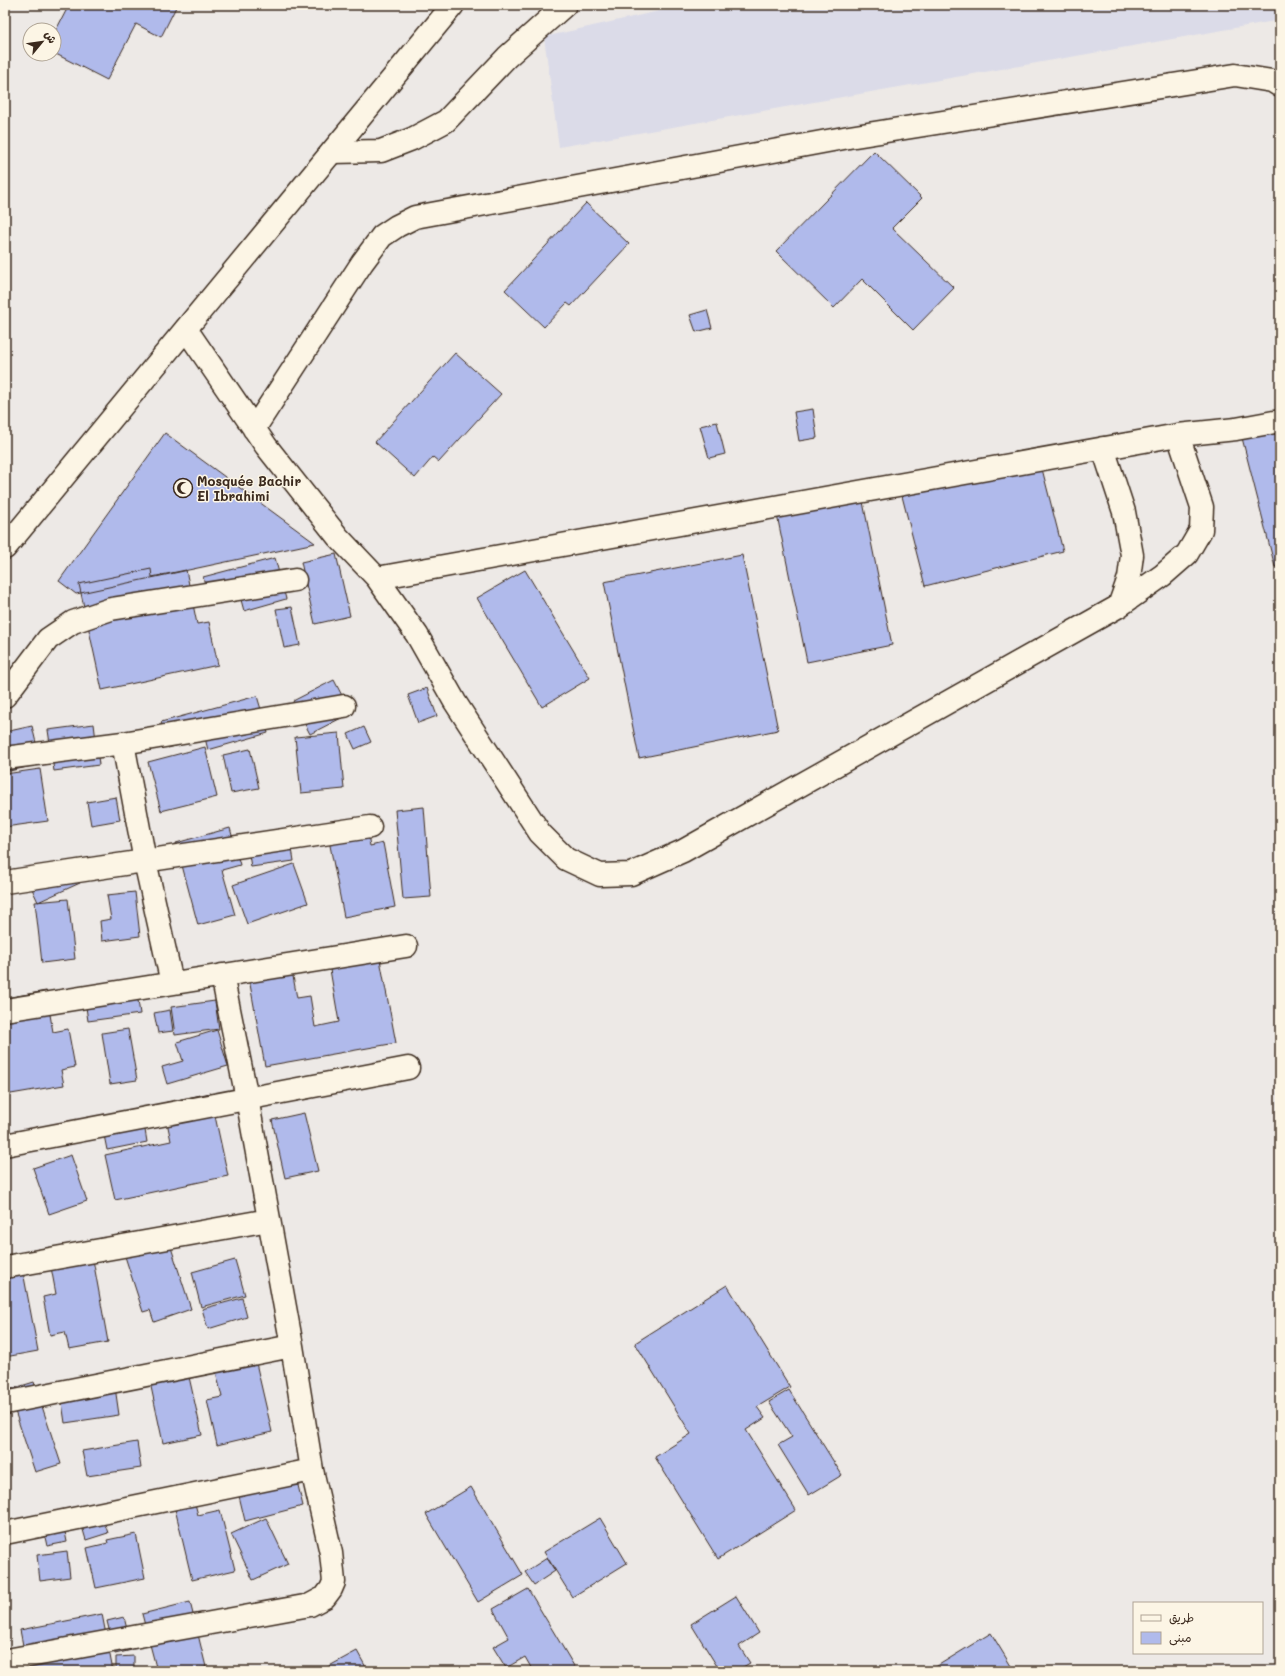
<svg xmlns="http://www.w3.org/2000/svg" width="1285" height="1676" viewBox="0 0 1285 1676" font-family="Mali,'Playpen Sans Arabic',sans-serif">
<style>
.built{fill:#dbdbe8}
.building{fill:#b0baeb;stroke:#3b2a1e}
.lines{fill:none;stroke-linecap:round;stroke-linejoin:round}
.minor-casing{stroke:#3b2a1e;stroke-width:25}
.major-casing{stroke:#3b2a1e;stroke-width:25}
.minor{stroke:#fcf5e5;stroke-width:22}
.major{stroke:#fcf5e5;stroke-width:22}
.labels{text-anchor:middle;stroke-width:3;stroke-linejoin:round;paint-order:stroke}
.poi-label{font-size:13px;font-weight:bold;fill:#3b2a1e;stroke:#fcf5e5;text-anchor:start}
</style>
<rect width="100%" height="100%" fill="#ede9e6"/>
<filter id="ink" filterUnits="userSpaceOnUse"><feTurbulence type="fractalNoise" baseFrequency=".025" numOctaves="2"/><feDisplacementMap in="SourceGraphic" scale="8" xChannelSelector="R" yChannelSelector="G"/><feConvolveMatrix kernelMatrix="1 2 1 2 8 2 1 2 1" color-interpolation-filters="sRGB"/></filter>
<g filter="url(#ink)">
<path class="built" d="M677,5H1280V20L559,147L544,37L677,7Z"/>
<path class="building" d="M69,5H177L161,37L136,24L107,80L54,53V34Z
M874,151L922,198L892,228L954,288L913,330L862,279L834,308L776,251Z
M586,203L629,244L571,306L567,303L544,327L505,290Z
M707,310L712,328L696,332L690,315Z
M455,353L501,394L439,462L433,457L415,478L375,442Z
M813,409L817,438L799,441L794,412Z
M1280,419V566L1275,567L1240,430Z
M717,422L725,454L709,458L700,426Z
M165,433L315,543L76,594L59,581Z
M1040,461L1063,551L925,586L902,496Z
M862,497L892,645L807,662L777,515Z
M336,554L350,616L315,624L301,562Z
M742,555L778,730L639,758L604,582Z
M275,558L286,599L244,611L237,585L207,593L203,577Z
M151,569L152,577L186,570L197,624L209,622L218,665L102,690L79,584Z
M525,570L590,678L542,707L477,598Z
M292,607L300,645L284,648L276,609Z
M334,680L351,713L310,734L293,701Z
M427,688L437,716L418,723L408,695Z
M257,696L268,733L208,750L205,738L168,748L161,722Z
M94,724L99,765L54,771L48,730Z
M32,726L41,764L5,772V732Z
M364,727L371,742L355,749L348,734Z
M339,733L344,789L301,793L295,737Z
M205,747L217,797L161,811L148,762Z
M250,749L259,788L231,793L223,755Z
M40,769L48,821L5,827V774Z
M116,797L120,820L91,825L87,802Z
M424,807L431,897L403,899L395,810Z
M365,818L370,846L383,843L395,907L344,917L326,825Z
M230,828L240,865L222,870L235,915L198,925L176,843Z
M289,830L294,861L251,867L246,836Z
M70,861L80,883L38,902L28,880Z
M294,864L308,903L247,924L233,885Z
M135,892L140,936L102,941L100,921L111,919L107,895Z
M68,899L75,959L42,963L35,902Z
M378,949L396,1043L265,1066L247,968L290,960L297,998L310,996L315,1027L339,1022L328,958Z
M135,979L140,1014L88,1021L83,986Z
M46,991L53,1032L68,1029L75,1067L61,1070L64,1085L5,1095V998Z
M215,1001L219,1029L175,1035L171,1007Z
M170,1010L173,1031L158,1033L154,1013Z
M128,1029L137,1080L110,1084L102,1033Z
M217,1030L228,1066L167,1084L162,1067L183,1061L177,1042Z
M210,1093L228,1176L115,1200L105,1155L171,1141L163,1103Z
M142,1112L147,1142L107,1150L101,1120Z
M304,1113L318,1171L285,1178L272,1120Z
M71,1155L87,1201L49,1214L33,1168Z
M166,1232L191,1309L154,1322L150,1310L143,1312L122,1247Z
M90,1243L108,1342L69,1349L65,1332L50,1335L43,1297L56,1294L48,1251Z
M235,1260L245,1295L201,1307L192,1272Z
M21,1261L38,1351L5,1357V1264Z
M727,1285L790,1387L757,1407L765,1418L746,1430L796,1510L718,1559L655,1457L691,1434L635,1343Z
M242,1298L247,1317L208,1329L202,1309Z
M253,1350L272,1432L217,1445L207,1400L222,1397L213,1359Z
M185,1359L202,1435L163,1443L147,1368Z
M114,1380L119,1415L65,1423L60,1389Z
M34,1382L61,1464L35,1472L8,1390Z
M789,1390L842,1475L809,1495L778,1445L792,1437L769,1402Z
M137,1442L141,1468L87,1476L82,1451Z
M294,1469L303,1506L245,1521L236,1483Z
M471,1487L523,1575L478,1602L426,1514Z
M171,1492L194,1500L198,1515L220,1510L235,1570L192,1580Z
M61,1511L67,1542L47,1546L40,1515Z
M102,1516L108,1533L86,1540L81,1523Z
M266,1518L288,1564L253,1580L231,1534Z
M600,1518L627,1563L572,1597L544,1552Z
M136,1534L145,1578L96,1588L87,1548L108,1543L107,1540Z
M67,1551L70,1577L40,1581L37,1555Z
M547,1558L555,1571L534,1585L525,1572Z
M528,1589L577,1671H533L525,1657L506,1668L493,1647L509,1638L493,1609Z
M736,1596L759,1633L739,1646L750,1663L736,1671H720L691,1624Z
M190,1602L206,1667L189,1671H157L142,1614Z
M102,1614L113,1671H28L20,1630Z
M124,1617L132,1650L115,1654L107,1621Z
M991,1633L1014,1671H929Z
M357,1651L368,1671H323L322,1670Z
M134,1656V1671H116V1657Z"/>
<g class="lines">
<g class="minor-casing">
<path id="minor" d="M332,152L381,151L412,139L446,121L507,57L565,5
M186,329L266,446L338,537L377,578L417,635L455,702L540,833L566,859L600,875L631,874L683,851L1119,606L1163,575L1187,554L1201,530L1202,507L1178,435
M254,429L362,263L382,236L397,226L415,217L849,137L1235,75L1272,81L1280,86
M1103,448L1124,512L1132,555L1129,578L1119,606
M377,578L1178,435L1236,429L1280,421
M5,696L48,639L73,622L111,609L295,580
M123,743L145,861L172,983
M5,758L123,743L344,706
M5,882L370,827
M5,1010L406,946
M5,1145L408,1068
M5,1267L269,1220
M5,1403L292,1346
M5,1533L312,1470
M7,1660L310,1605L325,1597L331,1589L334,1582L331,1553L312,1470L292,1346L247,1098L222,975"/>
</g>
<g class="major-casing">
<path id="major" d="M5,548L453,5"/>
</g>
<use href="#minor" class="minor"/>
<use href="#major" class="major"/>
</g>
</g>
<defs>
<g id="mosque-ring" transform="scale(1)"><circle r="9.5" fill="#fcf5e5" stroke="#3b2a1e" stroke-width="1.5"/><path d="M3.5-4.9A6 6 0 1 0 3.5 4.9A5 5 0 1 1 3.5-4.9Z" fill="#3b2a1e"/></g>
</defs>
<g fill-rule="evenodd">
<use href="#mosque-ring" x="183" y="488"/>
</g>
<g class="labels">
<g class="poi-label">
<text x="197" y="486">Mosquée Bachir<tspan x="197" dy="15">El Ibrahimi</tspan></text>
</g>
</g>
<rect width="1285" height="1676" fill="none" stroke="#fcf5e5" stroke-width="20"/>
<rect x="10" y="10" width="1265" height="1656" fill="none" stroke="#3b2a1e" stroke-width="1.5" filter="url(#ink)"/>
<rect x="1133" y="1602" width="130" height="52" fill="#fcf5e5" stroke="#afa495"/>
<rect x="1141" y="1615" width="20" height="6" fill="#fcf5e5" stroke="#afa495"/>
<text x="1169" y="1622" font-size="12" fill="#3b2a1e">طريق</text>
<rect x="1141" y="1632" width="20" height="12" fill="#b0baeb" stroke="#afa495"/>
<text x="1169" y="1642" font-size="12" fill="#3b2a1e">مبنى</text>
<g transform="translate(42 42) rotate(61)"><circle r="19" fill="#fcf5e5" stroke="#afa495"/>
<path d="M0-3L7 15L0 10L-7 15Z" fill="#3b2a1e"/>
<text y="-6" font-size="11" font-weight="bold" text-anchor="middle" fill="#3b2a1e">ش</text>
</g>
</svg>
